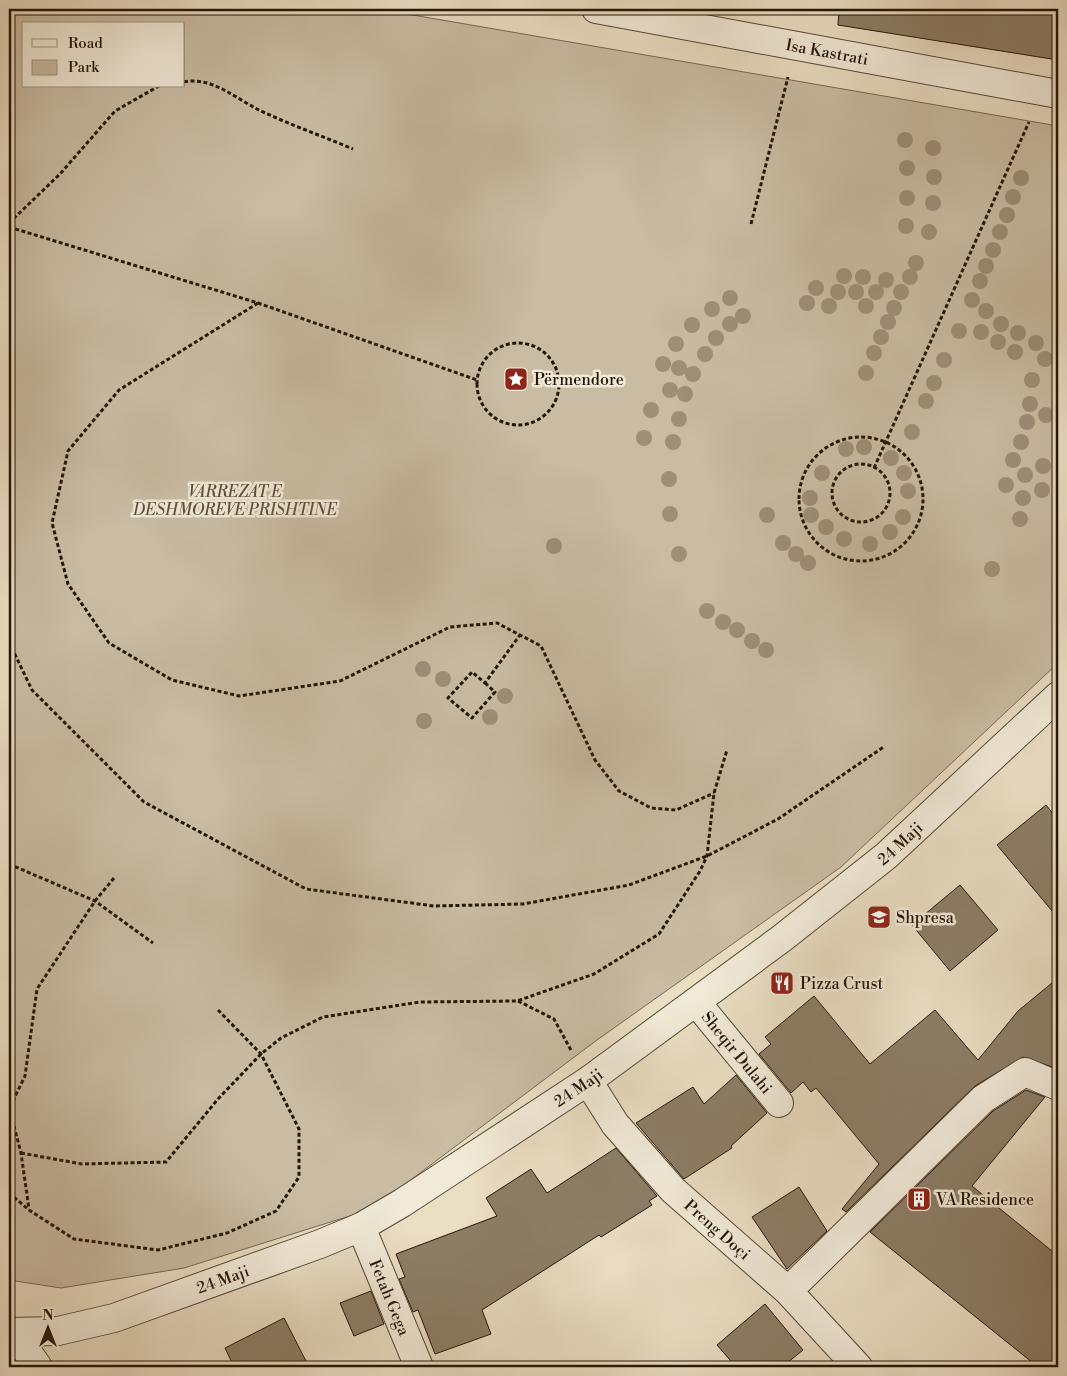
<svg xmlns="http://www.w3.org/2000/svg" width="1067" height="1376" viewBox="0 0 1067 1376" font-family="'Libre Bodoni',serif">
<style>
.green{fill:#c9bca3;stroke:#786854;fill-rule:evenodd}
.building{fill:#8c7e67;stroke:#261504}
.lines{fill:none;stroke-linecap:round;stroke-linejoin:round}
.minor-casing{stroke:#574734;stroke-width:30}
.path{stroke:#261504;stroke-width:3;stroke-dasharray:4 2.5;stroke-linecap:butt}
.minor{stroke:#f1ead8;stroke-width:28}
.tree{fill:#9e8f79}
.labels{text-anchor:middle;stroke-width:5;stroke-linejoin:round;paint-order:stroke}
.street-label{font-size:16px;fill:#261504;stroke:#f1ead8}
.poi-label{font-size:16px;fill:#261504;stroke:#f1ead8;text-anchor:start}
.park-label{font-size:16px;font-style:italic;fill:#5f4f3c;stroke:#f1ead8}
</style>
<rect width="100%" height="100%" fill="#eadec3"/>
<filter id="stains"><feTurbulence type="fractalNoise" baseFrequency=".004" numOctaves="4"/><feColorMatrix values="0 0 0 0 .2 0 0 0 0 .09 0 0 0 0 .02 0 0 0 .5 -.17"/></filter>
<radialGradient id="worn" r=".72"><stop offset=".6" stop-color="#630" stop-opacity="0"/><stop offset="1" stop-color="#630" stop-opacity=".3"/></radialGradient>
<path class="green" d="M9,9H378L1058,126V663L841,867L597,1040L372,1209L184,1268L61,1288L9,1280ZM24,24H184V86H24Z"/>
<path class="building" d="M839,9H1058V60L838,25Z
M1046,805L1058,820V918L997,845Z
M960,885L998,930L950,971L912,925Z
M1058,978V1069L1023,1057L975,1086L846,1212L842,1209L879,1164L816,1088L811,1092L803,1082L791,1093L759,1054L771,1044L765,1037L814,996L870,1064L935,1010L978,1060L1018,1011Z
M736,1075L767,1113L731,1146L732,1148L684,1179L636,1123L693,1087L704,1104Z
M1026,1090L1045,1097L972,1186L1058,1256V1367H1038L870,1232L993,1111Z
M616,1148L657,1196L649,1201L652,1205L601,1237L599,1235L482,1310L491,1334L435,1354L418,1310L413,1312L399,1279L405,1277L396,1254L497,1216L486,1198L531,1169L547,1193Z
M799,1187L827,1231L787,1269L752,1217Z
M371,1291L384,1324L354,1336L340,1303Z
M765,1304L803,1350L782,1367H736L717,1345Z
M284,1318L309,1367H234L225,1348Z"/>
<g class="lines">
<g class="minor-casing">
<g id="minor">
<path id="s1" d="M596,9L1058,94"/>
<path id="s2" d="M696,1002L779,1103"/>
<path id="s3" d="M588,1081L615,1124L673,1190L788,1291L858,1367"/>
<path id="s4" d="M361,1227L419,1367"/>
<path d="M788,1291L983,1099L1025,1072L1058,1086"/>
<path id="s5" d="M9,1332L58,1331L114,1318L320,1244L361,1227L402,1203L588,1081L781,939L886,856L1058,696"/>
<path d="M15,1334L38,1367"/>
</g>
</g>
<path class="path" d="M184,82C212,76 236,99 261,111C291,125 322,136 353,149
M9,223L60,174L115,111L159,86
M751,224L788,77
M9,227L258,303L477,380
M258,303L119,390L68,451L52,523L68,584L109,643L172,680L239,696L340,681L450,627L497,623L541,646L595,760L619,791L651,808L676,810L714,793
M477 384a41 41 0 1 1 82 0a41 41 0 1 1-82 0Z
M799 499a62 62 0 1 1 124 0a62 62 0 1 1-124 0Z
M832 493a29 29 0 1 1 58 0a29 29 0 1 1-58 0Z
M874,468L1029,122
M9,642L32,690L144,802L306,889L434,906L523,904L629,885L707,856L778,819L885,746
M485,683L495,692L472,718L448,698L472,672L485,683L520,635
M9,864L95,901L153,943
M518,1001L554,1019L572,1052
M9,1107L21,1153L29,1209
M10,1107L25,1076L37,989L95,901L114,878
M21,1153L82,1164L166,1162L218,1099L261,1054L281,1038L323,1017L420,1002L517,1001L594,974L659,934L700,871L707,856L714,793L727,750
M9,1193L29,1210L74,1239L158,1250L227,1233L276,1211L299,1177V1129L261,1054L218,1010"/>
<use href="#minor" class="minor"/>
</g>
<g class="tree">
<circle cx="905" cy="140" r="8"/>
<circle cx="933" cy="148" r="8"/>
<circle cx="907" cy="168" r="8"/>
<circle cx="934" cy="177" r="8"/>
<circle cx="1021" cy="178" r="8"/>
<circle cx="1013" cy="197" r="8"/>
<circle cx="907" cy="198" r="8"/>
<circle cx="933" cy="203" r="8"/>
<circle cx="1007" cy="215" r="8"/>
<circle cx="906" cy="226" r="8"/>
<circle cx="929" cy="232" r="8"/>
<circle cx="1000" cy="232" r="8"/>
<circle cx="993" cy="250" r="8"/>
<circle cx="916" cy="263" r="8"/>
<circle cx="986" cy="266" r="8"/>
<circle cx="844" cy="276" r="8"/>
<circle cx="863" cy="277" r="8"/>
<circle cx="910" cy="277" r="8"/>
<circle cx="886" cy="280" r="8"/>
<circle cx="980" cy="281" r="8"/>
<circle cx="816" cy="288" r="8"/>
<circle cx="838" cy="292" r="8"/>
<circle cx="856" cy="292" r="8"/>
<circle cx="876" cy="292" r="8"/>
<circle cx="901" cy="292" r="8"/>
<circle cx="730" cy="298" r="8"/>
<circle cx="972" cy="300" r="8"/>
<circle cx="807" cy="303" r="8"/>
<circle cx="829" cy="306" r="8"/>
<circle cx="866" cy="306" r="8"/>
<circle cx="894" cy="308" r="8"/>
<circle cx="712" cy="309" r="8"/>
<circle cx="986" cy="311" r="8"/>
<circle cx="743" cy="316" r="8"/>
<circle cx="888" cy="322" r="8"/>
<circle cx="730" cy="324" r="8"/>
<circle cx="1001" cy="324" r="8"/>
<circle cx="692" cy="325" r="8"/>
<circle cx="959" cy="331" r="8"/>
<circle cx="981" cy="332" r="8"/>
<circle cx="1018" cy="333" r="8"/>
<circle cx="881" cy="337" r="8"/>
<circle cx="716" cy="338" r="8"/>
<circle cx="998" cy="342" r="8"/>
<circle cx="1036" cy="343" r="8"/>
<circle cx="676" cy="344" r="8"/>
<circle cx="1015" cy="352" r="8"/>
<circle cx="874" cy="353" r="8"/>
<circle cx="705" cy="354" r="8"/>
<circle cx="1045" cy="359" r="8"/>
<circle cx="944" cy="360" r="8"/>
<circle cx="663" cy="364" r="8"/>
<circle cx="679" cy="368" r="8"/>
<circle cx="866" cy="373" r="8"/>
<circle cx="693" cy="374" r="8"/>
<circle cx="1032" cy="380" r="8"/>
<circle cx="934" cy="383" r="8"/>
<circle cx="670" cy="390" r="8"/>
<circle cx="685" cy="394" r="8"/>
<circle cx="926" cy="401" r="8"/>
<circle cx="1030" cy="404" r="8"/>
<circle cx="651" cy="410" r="8"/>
<circle cx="1046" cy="415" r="8"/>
<circle cx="679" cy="419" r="8"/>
<circle cx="1027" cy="422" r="8"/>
<circle cx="912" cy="432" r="8"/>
<circle cx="644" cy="438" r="8"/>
<circle cx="673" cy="442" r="8"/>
<circle cx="1021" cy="442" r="8"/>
<circle cx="864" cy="447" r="8"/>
<circle cx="846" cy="449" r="8"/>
<circle cx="891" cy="458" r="8"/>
<circle cx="1013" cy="460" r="8"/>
<circle cx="1043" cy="466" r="8"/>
<circle cx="822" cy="473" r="8"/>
<circle cx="904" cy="473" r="8"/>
<circle cx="1025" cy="475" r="8"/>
<circle cx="669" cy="479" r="8"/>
<circle cx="1006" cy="485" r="8"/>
<circle cx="1042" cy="490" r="8"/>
<circle cx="908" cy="491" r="8"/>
<circle cx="810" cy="498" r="8"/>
<circle cx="1023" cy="498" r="8"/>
<circle cx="670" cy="514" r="8"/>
<circle cx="767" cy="515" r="8"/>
<circle cx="811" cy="515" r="8"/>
<circle cx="903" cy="517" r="8"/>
<circle cx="1020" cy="519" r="8"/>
<circle cx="826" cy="527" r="8"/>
<circle cx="890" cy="532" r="8"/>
<circle cx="844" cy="539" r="8"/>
<circle cx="783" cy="543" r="8"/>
<circle cx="870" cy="544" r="8"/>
<circle cx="554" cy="546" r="8"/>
<circle cx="679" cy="554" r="8"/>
<circle cx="796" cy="554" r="8"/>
<circle cx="808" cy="563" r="8"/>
<circle cx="992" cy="569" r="8"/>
<circle cx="707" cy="611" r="8"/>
<circle cx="723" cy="622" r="8"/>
<circle cx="737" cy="630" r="8"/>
<circle cx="752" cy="641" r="8"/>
<circle cx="766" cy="650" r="8"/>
<circle cx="423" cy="669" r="8"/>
<circle cx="443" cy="679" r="8"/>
<circle cx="505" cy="696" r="8"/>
<circle cx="490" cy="717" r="8"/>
<circle cx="424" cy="721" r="8"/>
</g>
<defs>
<g id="sight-square" transform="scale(1.25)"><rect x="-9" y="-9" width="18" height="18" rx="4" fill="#8f2418" stroke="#f1ead8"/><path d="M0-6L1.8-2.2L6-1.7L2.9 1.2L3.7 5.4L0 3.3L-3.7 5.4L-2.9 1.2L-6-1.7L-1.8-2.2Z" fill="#fff"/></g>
<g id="school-square" transform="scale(1.25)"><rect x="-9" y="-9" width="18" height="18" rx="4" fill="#8f2418" stroke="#f1ead8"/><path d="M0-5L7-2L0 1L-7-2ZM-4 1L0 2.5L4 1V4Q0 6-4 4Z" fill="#fff"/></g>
<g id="restaurant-square" transform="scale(1.25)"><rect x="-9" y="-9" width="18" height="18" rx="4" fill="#8f2418" stroke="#f1ead8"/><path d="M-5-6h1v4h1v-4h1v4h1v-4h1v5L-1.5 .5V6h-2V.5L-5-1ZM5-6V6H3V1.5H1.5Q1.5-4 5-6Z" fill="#fff"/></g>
<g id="building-square" transform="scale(1.25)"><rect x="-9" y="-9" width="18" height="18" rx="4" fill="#8f2418" stroke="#f1ead8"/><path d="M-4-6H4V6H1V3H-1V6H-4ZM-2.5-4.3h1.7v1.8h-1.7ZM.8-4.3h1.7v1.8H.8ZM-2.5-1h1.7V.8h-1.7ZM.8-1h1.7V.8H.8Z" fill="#fff"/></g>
</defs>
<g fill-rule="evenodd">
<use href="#sight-square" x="516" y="379"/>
<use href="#school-square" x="879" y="917"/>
<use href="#restaurant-square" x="782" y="983"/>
<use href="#building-square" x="919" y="1199"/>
</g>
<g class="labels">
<g class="street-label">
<text dy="6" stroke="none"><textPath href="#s1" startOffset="235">Isa Kastrati</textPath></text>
<text dy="6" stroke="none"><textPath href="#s5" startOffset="1032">24 Maji</textPath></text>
<text dy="6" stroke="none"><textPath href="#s2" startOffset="65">Sheqir Dulahi</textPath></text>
<text dy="6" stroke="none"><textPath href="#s5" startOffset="628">24 Maji</textPath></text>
<text dy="6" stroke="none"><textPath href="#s3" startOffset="198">Preng Doçi</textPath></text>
<text dy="6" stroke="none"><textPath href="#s5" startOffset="222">24 Maji</textPath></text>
<text dy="6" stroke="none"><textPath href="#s4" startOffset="76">Fetah Gega</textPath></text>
</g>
<g class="poi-label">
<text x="534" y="385">Përmendore</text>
<text x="896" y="923">Shpresa</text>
<text x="800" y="989">Pizza Crust</text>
<text x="936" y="1205">VA Residence</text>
</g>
<g class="park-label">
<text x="235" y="497">VARREZAT E<tspan x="235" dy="18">DESHMOREVE PRISHTINE</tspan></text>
</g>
</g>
<rect width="1067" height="1376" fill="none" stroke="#eadec3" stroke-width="30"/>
<rect x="10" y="10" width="1047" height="1356" fill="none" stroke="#261504" stroke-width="2.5"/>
<rect x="15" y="15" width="1037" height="1346" fill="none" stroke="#261504"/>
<rect x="22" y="22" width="162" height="65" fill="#f1ead8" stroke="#a09583"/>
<rect x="32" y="39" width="25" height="8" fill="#f1ead8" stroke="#a09583"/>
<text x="68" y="48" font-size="15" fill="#261504">Road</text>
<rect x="32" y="60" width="25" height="15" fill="#c9bca3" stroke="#a09583"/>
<text x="68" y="72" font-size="15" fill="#261504">Park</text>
<g transform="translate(48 1328)" stroke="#f1ead8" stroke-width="4" paint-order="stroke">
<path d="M0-4L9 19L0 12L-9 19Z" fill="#261504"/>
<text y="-8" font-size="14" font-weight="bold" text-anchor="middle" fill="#261504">N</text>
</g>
<rect width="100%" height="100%" filter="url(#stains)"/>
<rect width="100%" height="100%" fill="url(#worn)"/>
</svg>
